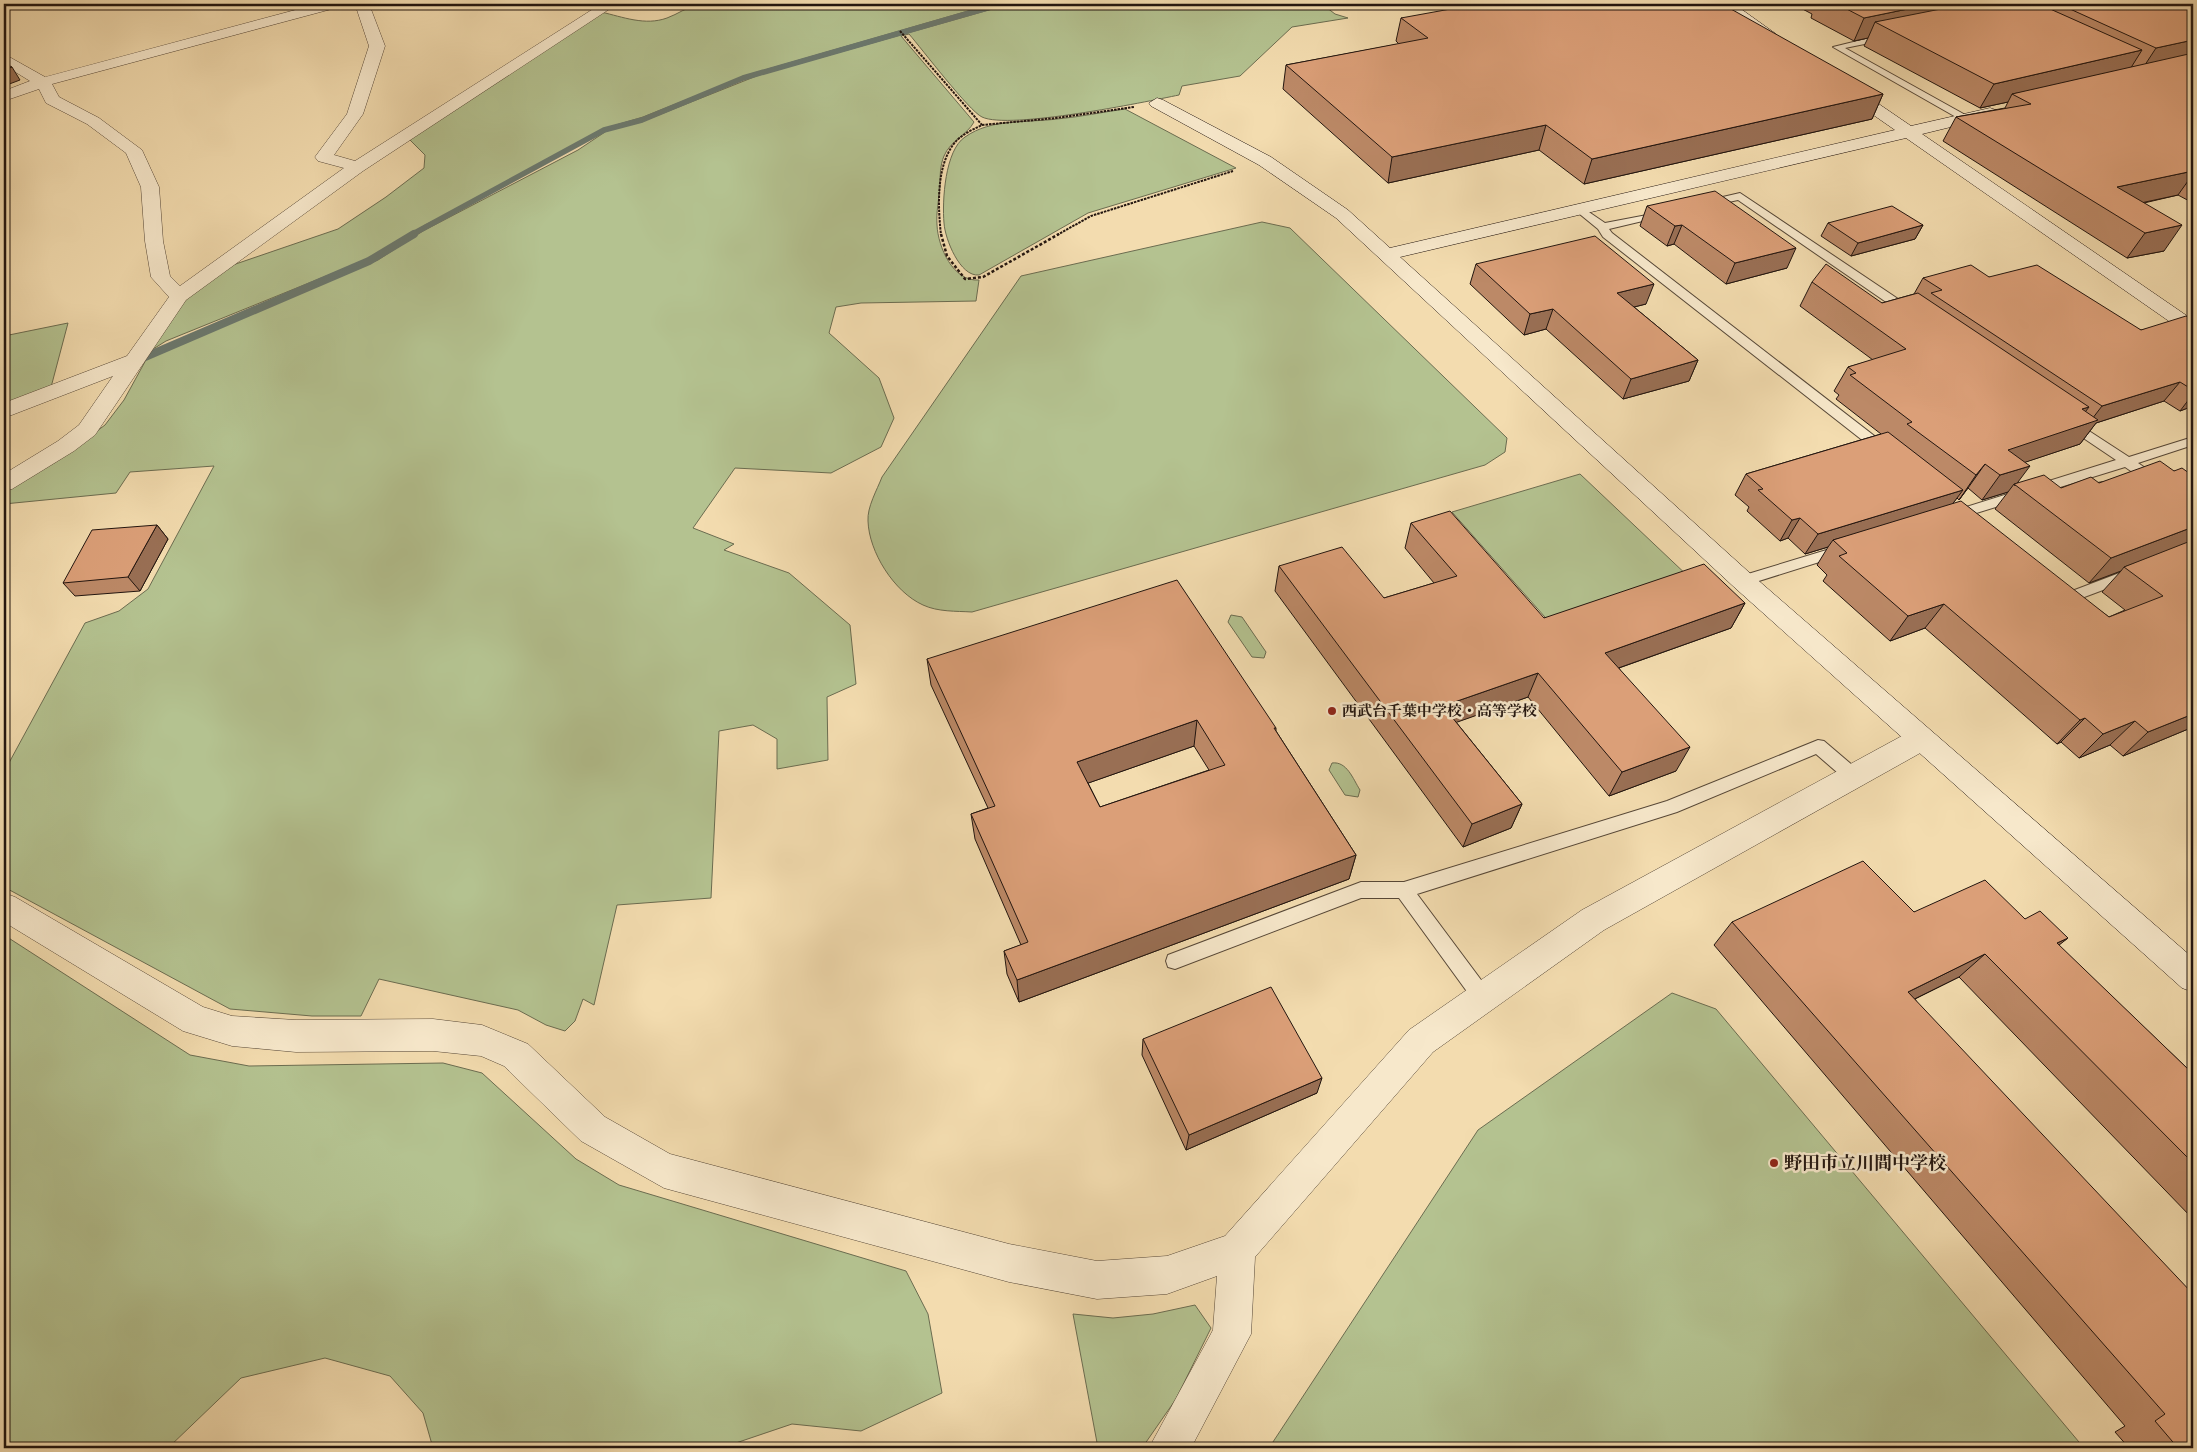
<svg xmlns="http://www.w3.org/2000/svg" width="2197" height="1452" viewBox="0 0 2197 1452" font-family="'Old Standard TT','Noto Serif JP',serif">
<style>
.green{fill:#b4c290;stroke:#6b6c50}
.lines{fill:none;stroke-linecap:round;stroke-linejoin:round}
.stream-far1{stroke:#6b796f;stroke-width:5.5}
.stream{stroke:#6b796f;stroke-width:8}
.lane-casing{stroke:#564737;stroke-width:2}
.street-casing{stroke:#564737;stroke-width:1}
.secondary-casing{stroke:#22150f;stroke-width:1}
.path-far1{stroke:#22150f;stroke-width:2;stroke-dasharray:2.5 1;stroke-linecap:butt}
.path{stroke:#22150f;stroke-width:2.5;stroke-dasharray:3 2;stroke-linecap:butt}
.lane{fill:#f7e8cb;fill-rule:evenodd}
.street{fill:#f7e8cb;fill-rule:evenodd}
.secondary{fill:#f7e8cb;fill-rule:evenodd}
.wall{fill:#bc8967;stroke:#22150f;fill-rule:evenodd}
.shaded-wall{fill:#996f54;stroke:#22150f}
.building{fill:#db9f78;stroke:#22150f;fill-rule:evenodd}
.poi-dot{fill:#8f2418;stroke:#f7e8cb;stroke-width:2}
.labels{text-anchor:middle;stroke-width:5;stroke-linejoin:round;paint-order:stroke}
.poi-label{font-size:15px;font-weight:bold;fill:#22150f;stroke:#f7e8cb;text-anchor:start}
.near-poi-label{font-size:18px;font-weight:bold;fill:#22150f;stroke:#f7e8cb;text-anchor:start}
</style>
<rect width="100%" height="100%" fill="#f3dcaf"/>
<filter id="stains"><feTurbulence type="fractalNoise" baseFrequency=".004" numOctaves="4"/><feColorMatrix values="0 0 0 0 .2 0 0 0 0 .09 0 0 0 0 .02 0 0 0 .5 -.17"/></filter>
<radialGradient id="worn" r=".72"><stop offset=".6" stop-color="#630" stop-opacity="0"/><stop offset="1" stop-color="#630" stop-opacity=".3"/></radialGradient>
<path class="green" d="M699,4H992L751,74L643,117L606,128L476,200L425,225L373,257L166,341L150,351L183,301L224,268L338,229L386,197L424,168L425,155L408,138L601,12C623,17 645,26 667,18C678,14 687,7 699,4Z
M1010,4H1322L1335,14L1348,18L1292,27L1240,76L1182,86L1179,95C1145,102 1009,130 982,117C969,111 922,49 909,34L901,36L974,122C967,135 950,141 944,156C940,165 940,177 940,186C939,199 936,212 937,225C938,247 953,282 979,280L976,301L861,303L836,307L829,333L879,378L894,418L881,447L831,473L735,468L693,528L734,544L724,550L789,573L850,625L856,684L827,697L828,760L777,769V739L753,725L719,731L711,898L617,905L594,1005L583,999L575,1021L565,1031L546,1025L518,1010L379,979L361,1016H312L230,1009L4,887V772L85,623L119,611L148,589L214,466L130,472L116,493L4,504V489L54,463L105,425L124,400L147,358L262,307L378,260L423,231L578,150L608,130L641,122L759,75Z
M1125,109L1236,168L1088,213L979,275C960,277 945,239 944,223C942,201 945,150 965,137C992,118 1026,123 1057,119C1080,117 1103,112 1125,109Z
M1262,222L1290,228L1507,438L1505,452L1485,465L972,612C956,611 938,612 923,605C894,592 869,552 868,521C867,507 877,490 882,477L1021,276Z
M68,323L50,391L4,408V336Z
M1580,474L1691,579L1552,625L1452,512Z
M1231,615L1242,617L1266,652L1264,658L1252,657L1228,622Z
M1332,763C1347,761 1353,779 1360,790L1358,797L1345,795L1329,770Z
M4,935L190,1055L249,1066L443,1063L482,1073L576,1159L619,1185L906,1271L928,1314L942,1393L861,1431L792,1424L721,1448H433L423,1413L390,1376L325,1358L241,1378L168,1448H4Z
M1672,993L1716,1009L2084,1448H1269L1478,1130Z
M1195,1305L1211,1328L1176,1399L1142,1448H1098L1073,1314L1113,1318L1153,1314Z"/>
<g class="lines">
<path class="stream-far1" d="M411,235L604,130L642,120L743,78L1001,4"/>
<path class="stream" d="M138,360L369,261L414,234"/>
<g class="lane-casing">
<path id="lane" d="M1886,34L1889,35V39L1845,48L1969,117V121H1963L1833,47Z
M1740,193L1913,309V315H1905L1738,200L1705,207L1700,204L1701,202Z
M1580,206L1605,223L1668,211V215L1609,229L1612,233L1890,448L1892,451L1890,454H1880L1603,237L1598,229L1576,211L1575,209Z
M2069,418L2129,457L2193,437V445L2138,463L2193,501V512L2188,510L2125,467L1957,519H1947L1945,516L1947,513L2116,460L2064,425L2063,422L2064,419Z
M1843,545L1850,550L1848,553L1743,586L1736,581L1738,577Z
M2130,569L2135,570L2137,574L2135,578L2071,602L2056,594L2054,590L2056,586L2061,585L2072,591Z
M1818,740L1824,741L1858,770L1860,775L1858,780L1852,782L1846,780L1816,754L1677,812L1417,894L1490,992L1493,998L1490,1004L1483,1007L1476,1004L1399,898H1361L1175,969L1168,967L1166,961L1168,955L1361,882H1404L1667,801Z"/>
</g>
<g class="street-casing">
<path id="street" d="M318,4H341L339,7L52,84L59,97L99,118L142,150L159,187L163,241L170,276L180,286L344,168L318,161L315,157L347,114L369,46L355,4H369L385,46L363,114L334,155L355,161L601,4H617L363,171L186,300L95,435L74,451L12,489L4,491V474L58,441L79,425L113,376L4,418V403L127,356L169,297L151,277L145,241L141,187L126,153L87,124L46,103L39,89L4,101V91L30,81L4,65V54L45,77Z
M1921,728L1931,731L1935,739L1931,747L1604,930L1433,1052L1255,1257L1251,1334L1191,1448H1149L1213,1330L1217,1276L1167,1294L1097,1299L1009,1282L664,1188L581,1141L504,1066L481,1056L433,1051L296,1052L232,1046L183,1031L4,922V893L15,897L203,1007L232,1016L296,1020L433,1019L482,1025L528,1044L605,1117L670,1154L1009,1244L1097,1261L1167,1256L1225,1236L1409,1030L1582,910L1911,731Z"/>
</g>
<g class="secondary-casing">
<path id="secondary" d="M1718,4H1734L1776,34L1774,37H1764Z
M1845,83L1851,85L1911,126L1990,108L1996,110L1998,113L1996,116L1922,134L2193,320V335L2186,333L1906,138L1400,257L1752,575L2193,958V992L2182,988L1734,587L1336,218L1259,165L1151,106L1149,103L1157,98L1163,100L1271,157L1348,210L1390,248L1895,130L1839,91L1837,88L1839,85Z"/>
</g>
<path class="path-far1" d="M900,31L982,125C972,130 960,135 953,145C936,168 938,208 941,235
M982,125L1056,118L1134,107
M1057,235L1091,216L1233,171"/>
<path class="path" d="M941,234L947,256L965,279L983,277L1059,234"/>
<use href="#lane" class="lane"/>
<use href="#street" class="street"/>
<use href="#secondary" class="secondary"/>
</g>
<path class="wall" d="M1793,4H2193V203L2178,195L2144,203L2164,251L2127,258L1943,141L1956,117L2005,108L2008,102L1980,108L1864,46L1868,38L1854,41L1811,18L1812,14Z
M1401,18L1883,94L1872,119L1584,184L1539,150L1388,183L1283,89L1286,65L1399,44L1396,41Z
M1647,206L1787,268L1726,284L1674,244L1667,246L1640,226Z
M1828,223L1923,225L1915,239L1851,256L1821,236Z
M1476,264L1646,304L1634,307L1698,360L1689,381L1623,399L1546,329L1524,335L1470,284Z
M1989,277L2141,330L2193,321V406L2180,411L2164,401L2096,423L2080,444L2025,462L2017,483L2061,488L2174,471L2189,473L2193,469V727L2123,756L2110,745L2079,758L2061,742L2057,744L1925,628L1890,641L1823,581L1827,575L1817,565L1828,547L1805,554L1788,538L1780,541L1747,511L1749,507L1735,495L1746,474L1881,434L1836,399L1839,395L1834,391L1848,367L1873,360L1800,306L1812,282L1882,303L1914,294L1923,278ZM1968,488L1982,500L2008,492L1995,509L2089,583L2121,571L2102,592L2125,610L2109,617L1953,503L1957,498L1959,500Z
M1411,523L1544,618L1745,603L1731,628L1619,668L1676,771L1609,796L1528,697L1456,722L1522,804L1511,828L1463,847L1275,591L1279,566L1384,598L1434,583L1405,548Z
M157,525L168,539L140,591L75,596L63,583Z
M927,659L1276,728V731L1356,855L1349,879L1019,1002L1007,974L1004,951L1021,945L975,839L971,814L988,808L931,685ZM1194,746L1209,770L1100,807L1088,783Z
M2193,798V803L2190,800Z
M1914,912L2025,919L2068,938L2058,945L2189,1070L2193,1068V1219L1959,977L1915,999L2193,1448H2129L2115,1432L2125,1426L1714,945L1732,922Z
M1143,1039L1317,1093L1186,1150L1142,1055Z"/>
<path class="shaded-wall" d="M1932,4H2025L1875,22L1868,38L1854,41L1864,18Z
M2193,40V60L2141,71L2156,48Z
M2142,50L2127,74L2012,94L2008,102L1980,108L1994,84Z
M12,67L20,80L4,86V70Z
M1883,94L1872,119L1584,184L1592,159Z
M1546,125L1539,150L1388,183L1392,157Z
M2193,171V174L2178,195L2108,210L2117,187Z
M1682,225L1674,244L1667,246L1675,226Z
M1923,225L1915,239L1851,256L1858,243Z
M2182,225L2164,251L2127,258L2145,233Z
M1796,248L1787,268L1726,284L1735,263Z
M1654,284L1646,304L1610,313L1617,293Z
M1553,309L1546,329L1524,335L1530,314Z
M1698,360L1689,381L1623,399L1631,379Z
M2180,382L2164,401L2096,423L2080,444L1996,472L2008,450L2082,409L2089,407L2073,428L2089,423L2102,406Z
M2193,394V406L2180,411Z
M1985,464L1968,488L1959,500L1976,475Z
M2030,466L2015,486L2014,484L2008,492L1982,500L2000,475Z
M1963,490L1948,510L1833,540L1828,547L1805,554L1818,534Z
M1800,518L1788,538L1780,541L1792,520Z
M157,525L168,539L140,591L128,577Z
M2193,527V543L2124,567L2121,571L2089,583L2111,558Z
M1745,603L1731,628L1593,677L1605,653Z
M1944,604L1925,628L1890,641L1908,616Z
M1538,673L1528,697L1435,730L1443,706Z
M2193,714V727L2123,756L2148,732Z
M2085,718L2061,742L2057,744L2080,720Z
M1197,720L1194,746L1077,787V762Z
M2135,721L2110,745L2079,758L2103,734Z
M1690,747L1676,771L1609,796L1622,772Z
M1522,804L1511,828L1463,847L1472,824Z
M1356,855L1349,879L1019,1002L1017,980Z
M2068,938L2039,961L2057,943Z
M1985,954L1959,977L1884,1014L1908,992Z
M1322,1078L1317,1093L1186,1150L1189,1135Z
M413,1444L425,1448H415Z"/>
<path class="building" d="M1478,4H1722L1883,94L1592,159L1546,125L1392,157L1286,65L1428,38L1401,18Z
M1837,4H1932L1864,18Z
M1966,4H2039L2142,50L1994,84L1875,22Z
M2059,4H2193V40L2156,48Z
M2193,53V171L2117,187L2182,225L2145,233L1956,117L2031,104L2012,94Z
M4,63L12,67L4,70Z
M1715,191L1796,248L1735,263L1682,225L1675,226L1647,206Z
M1892,206L1923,225L1858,243L1828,223Z
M1595,236L1654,284L1617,293L1698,360L1631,379L1553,309L1530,314L1476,264Z
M1826,264L1882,303L1918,293L2089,407L2082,409L2098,420L2008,450L2030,466L2000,475L1985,464L1976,475L1907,424L1912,422L1850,375L1856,373L1848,367L1906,349L1812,282Z
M1971,265L1989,277L2037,265L2141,330L2186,316L2193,321V390L2180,382L2102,406L1931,293L1942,290L1923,278Z
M1888,432L1963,490L1818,534L1800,518L1792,520L1758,490L1763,489L1746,474Z
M2160,461L2174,471L2182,468L2193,476V527L2111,558L2014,484L2044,475L2061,488L2091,477L2099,483Z
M1961,501L2109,617L2163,596L2124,567L2193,540V714L2148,732L2135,721L2103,734L2085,718L2080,720L1944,604L1908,616L1839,556L1847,553L1833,540Z
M1450,511L1544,618L1704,564L1745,603L1605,653L1690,747L1622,772L1538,673L1443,706L1522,804L1472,824L1279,566L1342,547L1384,598L1457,576L1411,523Z
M157,525L128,577L63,583L92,530Z
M1177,580L1276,728H1274L1356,855L1017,980L1004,951L1028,942L971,814L995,806L927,659ZM1197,720L1225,765L1100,807L1077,762Z
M1863,861L1914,912L1985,880L2025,919L2040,911L2068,938L2057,943L2189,1070L2193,1068V1163L1985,954L1908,992L2193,1294V1448H2178L2155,1421L2165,1414L1732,922Z
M1271,987L1322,1078L1189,1135L1143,1039Z
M413,1444L415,1448H406Z"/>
<g class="poi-dot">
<circle cx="1332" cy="711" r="5"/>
<circle cx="1774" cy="1163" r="5"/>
</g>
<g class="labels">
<g class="poi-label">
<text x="1342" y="716">西武台千葉中学校・高等学校</text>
</g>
<g class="near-poi-label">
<text x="1784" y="1169">野田市立川間中学校</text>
</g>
</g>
<rect width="2197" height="1452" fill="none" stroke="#f3dcaf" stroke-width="20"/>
<rect x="5" y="5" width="2187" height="1442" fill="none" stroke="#22150f" stroke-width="2.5"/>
<rect x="10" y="10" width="2177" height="1432" fill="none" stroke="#22150f"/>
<rect width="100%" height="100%" filter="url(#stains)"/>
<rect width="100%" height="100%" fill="url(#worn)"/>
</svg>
